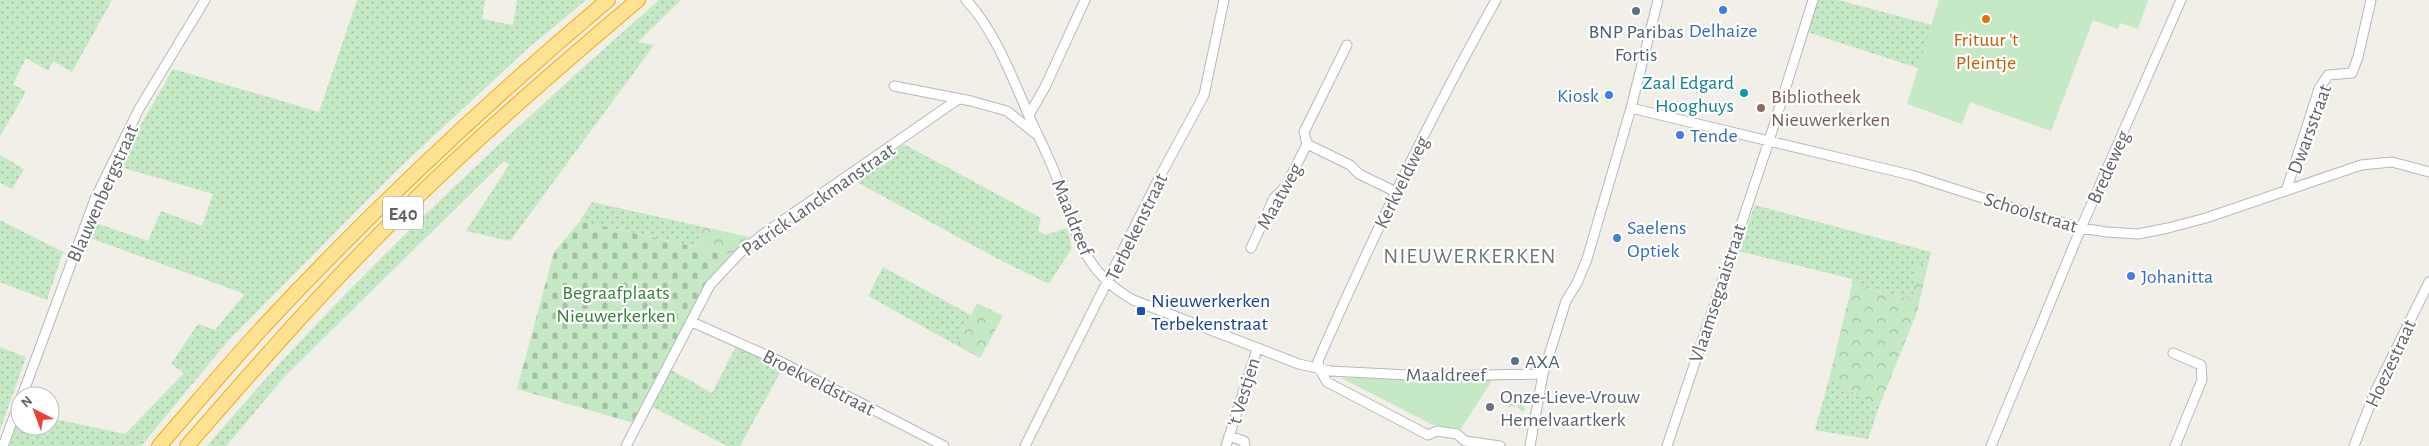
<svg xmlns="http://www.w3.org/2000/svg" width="2429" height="446" viewBox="0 0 2429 446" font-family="'Alegreya Sans',sans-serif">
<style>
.grass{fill:url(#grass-dots)}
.forest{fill:url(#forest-crowns)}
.cemetery{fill:url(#cemetery-stones)}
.green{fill:#c5e8c5}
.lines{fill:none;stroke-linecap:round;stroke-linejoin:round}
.minor-casing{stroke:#b5b8bc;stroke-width:11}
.highway-casing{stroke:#f9ab00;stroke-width:16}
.minor{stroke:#fff;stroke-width:9}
.highway{stroke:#fde293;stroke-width:14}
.shop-dot{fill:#3f7fe0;stroke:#fff;stroke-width:2}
.service-dot{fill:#5c6f8a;stroke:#fff;stroke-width:2}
.food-dot{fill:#e8710a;stroke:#fff;stroke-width:2}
.culture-dot{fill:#0f9aa8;stroke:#fff;stroke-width:2}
.education-dot{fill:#8d6e63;stroke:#fff;stroke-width:2}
.transit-dot{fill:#1a4fb4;stroke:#fff;stroke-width:2}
.worship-dot{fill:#6b7280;stroke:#fff;stroke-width:2}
.labels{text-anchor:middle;stroke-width:4.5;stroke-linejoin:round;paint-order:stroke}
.shield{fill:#fff;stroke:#8f9295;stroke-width:1}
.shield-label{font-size:19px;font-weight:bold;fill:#5f6368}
.shop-label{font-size:20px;fill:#366cbe;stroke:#fff;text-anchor:start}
.service-label{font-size:20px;fill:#4e5e75;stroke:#fff}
.food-label{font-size:20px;fill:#c56008;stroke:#fff}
.culture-label{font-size:20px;fill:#0d838f;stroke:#fff;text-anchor:end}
.education-label{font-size:20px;fill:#785e54;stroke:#fff;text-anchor:start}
.street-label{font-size:20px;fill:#5f6368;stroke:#fff}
.park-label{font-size:20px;fill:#348238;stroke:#fff}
.transit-label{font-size:20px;fill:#164399;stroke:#fff;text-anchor:start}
.worship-label{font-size:20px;fill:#5b616d;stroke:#fff;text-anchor:start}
.quarter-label{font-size:22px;letter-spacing:1px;fill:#70757a;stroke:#fff}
</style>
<defs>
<pattern id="grass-dots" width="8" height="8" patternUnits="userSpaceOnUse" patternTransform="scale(1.25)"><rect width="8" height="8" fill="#c5e8c5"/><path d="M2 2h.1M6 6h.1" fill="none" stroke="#a3c0a4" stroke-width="1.8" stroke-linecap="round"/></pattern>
<pattern id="forest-crowns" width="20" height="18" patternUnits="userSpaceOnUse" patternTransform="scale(1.25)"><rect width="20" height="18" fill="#c5e8c5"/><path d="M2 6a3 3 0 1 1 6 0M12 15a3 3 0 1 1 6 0" fill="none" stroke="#a3c0a4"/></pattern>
<pattern id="cemetery-stones" width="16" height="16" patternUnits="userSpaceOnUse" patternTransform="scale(1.25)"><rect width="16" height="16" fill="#c5e8c5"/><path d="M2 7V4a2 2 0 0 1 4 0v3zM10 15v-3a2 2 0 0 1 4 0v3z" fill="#a3c0a4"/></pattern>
</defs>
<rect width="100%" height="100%" fill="#f1efe8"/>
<path class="grass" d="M0,0H112L72,72L53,61L48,71L26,58L13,84L26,92L0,136Z
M357,0H485L482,19L513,25L517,0H586L525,51L397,170L228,341L141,446H8L20,411V426H50V418L125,434L184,373L171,364L198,324L215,330L245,294L87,237L93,222L148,241L161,211L202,226L213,194L117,166L173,69L319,112Z
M659,0H681L638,42L654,45L510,241L466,231L509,165L504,161L286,375L226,446H207C344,284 500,141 659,0Z
M1818,0H1838L1932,25L1918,68L1807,32Z
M904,144L1041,218L1038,230L1045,235L1067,228L1072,248L1049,284L998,259L853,180Z
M0,155L24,169L12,189L0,183Z
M592,202L704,227L697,247L580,221Z
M1755,205L1931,252L1928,264L1918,263L1913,299L1852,285L1853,279L1738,251Z
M0,220L63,252L47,300L0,282Z
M883,267L971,315L956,345L868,296Z
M736,346L782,369L740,446H727L653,407L670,369L712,393Z
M0,347L26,357L0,430Z
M1829,379L1879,407L1868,439L1815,430Z
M1521,400L1525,410L1522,412L1517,406L1508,407L1511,402Z"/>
<path class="forest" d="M704,227L750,237L731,255L697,247Z
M1918,263L1928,264L1917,312L1879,407L1829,379L1852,285L1912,299Z
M977,303L1003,316L980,358L956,345Z"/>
<path class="cemetery" d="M580,221L731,255L708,284L637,424L517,389L554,252Z"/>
<path class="green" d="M1939,0H2148L2138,29L2120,23L2118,29L2093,20L2051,131L1970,102L1962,124L1907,104Z
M1341,378L1493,379L1460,430L1431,424Z"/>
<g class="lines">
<g class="minor-casing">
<path id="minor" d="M966,0C994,29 1013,79 1029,116C1037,134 1047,153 1054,171C1076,226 1077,268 1133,300L1299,364L1330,371L1428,376L1543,374
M1496,0C1430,117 1372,238 1318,361L1319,368L1327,382L1428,435L1437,431L1457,434L1465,441L1500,446
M1347,45L1304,132L1307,144L1350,165L1359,174L1396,192
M894,86L971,101L1007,111L1036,134
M1631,108L1911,175L2020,210L2081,228L2107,232L2138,234L2168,228L2206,218L2361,165L2392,162L2429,172
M1029,115L1045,87L1085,0
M2286,191L2319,89L2328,75L2352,73L2358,57L2371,0
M1251,248L1274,198L1286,186L1307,144
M692,322L777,360L944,446
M2173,353L2201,365L2202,380L2175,446
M22,396L95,199L139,109L205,0
M1229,436L1244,441L1245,446
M3,446L20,401
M626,446L710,285L741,252L762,235L957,100
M1025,446L1158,180L1204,95L1224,0
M1226,446L1257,349
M1530,446L1543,374L1566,301L1577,283L1587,259L1631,108L1658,0
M1667,446L1769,141L1813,0
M1991,446L2081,228L2181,0
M2354,446L2375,392L2429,282"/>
</g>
<g class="highway-casing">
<path id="highway" d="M159,446C194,406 228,365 264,326C372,210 487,102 608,0
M187,446C248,376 308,307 373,241C456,156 547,77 638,0"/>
</g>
<use href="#minor" class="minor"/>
<use href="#highway" class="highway"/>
</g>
<g class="shop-dot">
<circle cx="1723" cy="10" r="5"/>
<circle cx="1609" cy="95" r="5"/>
<circle cx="1680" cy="135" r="5"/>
<circle cx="1617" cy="238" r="5"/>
<circle cx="2131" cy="276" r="5"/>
</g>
<g class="service-dot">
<circle cx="1636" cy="11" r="5"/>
<circle cx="1515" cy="361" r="5"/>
</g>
<circle class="food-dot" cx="1986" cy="19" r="5"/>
<circle class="culture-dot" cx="1744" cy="93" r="5"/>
<circle class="education-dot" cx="1761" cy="108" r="5"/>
<rect class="transit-dot" x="1136" y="306" width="10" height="10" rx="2.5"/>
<circle class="worship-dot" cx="1490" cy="407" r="5"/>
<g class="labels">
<rect class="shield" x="383" y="196.5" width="40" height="33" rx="4"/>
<g class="shield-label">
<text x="403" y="220">E40</text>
</g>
<g class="shop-label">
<text x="1723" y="37" text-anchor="middle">Delhaize</text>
<text x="1599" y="102" text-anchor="end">Kiosk</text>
<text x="1690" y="142">Tende</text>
<text x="1627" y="234">Saelens<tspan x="1627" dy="23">Optiek</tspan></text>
<text x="2141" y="283">Johanitta</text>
</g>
<g class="service-label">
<text x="1636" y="38">BNP Paribas<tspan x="1636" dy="23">Fortis</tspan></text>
<text x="1525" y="368" text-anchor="start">AXA</text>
</g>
<g class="food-label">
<text x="1986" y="46">Frituur 't<tspan x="1986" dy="23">Pleintje</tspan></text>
</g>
<g class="culture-label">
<text x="1734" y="89">Zaal Edgard<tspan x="1734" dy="23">Hooghuys</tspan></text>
</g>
<g class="education-label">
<text x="1771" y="103">Bibliotheek<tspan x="1771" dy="23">Nieuwerkerken</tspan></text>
</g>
<g class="street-label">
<text transform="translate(2309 129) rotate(-70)" y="7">Dwarsstraat</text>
<text transform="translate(2108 167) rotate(-66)" y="7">Bredeweg</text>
<text transform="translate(1401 182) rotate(-64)" y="7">Kerkveldweg</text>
<text transform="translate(102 193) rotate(-66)" y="7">Blauwenbergstraat</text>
<text transform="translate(1279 196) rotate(-61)" y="7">Maatweg</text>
<text transform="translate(818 199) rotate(-35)" y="7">Patrick Lanckmanstraat</text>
<text transform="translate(2031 212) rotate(17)" y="7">Schoolstraat</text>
<text transform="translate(1073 217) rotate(68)" y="7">Maaldreef</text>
<text transform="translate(1136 227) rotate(-64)" y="7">Terbekenstraat</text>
<text transform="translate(1717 293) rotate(-72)" y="7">Vlaamsegaaistraat</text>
<text transform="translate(2390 363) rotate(-65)" y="7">Hoezestraat</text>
<text x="1446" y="381">Maaldreef</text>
<text transform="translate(819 382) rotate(27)" y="7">Broekveldstraat</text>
<text transform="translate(1243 392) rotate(-73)" y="7">'t Vestjen</text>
</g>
<g class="park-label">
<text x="616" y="299">Begraafplaats<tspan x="616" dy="23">Nieuwerkerken</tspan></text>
</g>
<g class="transit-label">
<text x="1151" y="307">Nieuwerkerken<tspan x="1151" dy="23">Terbekenstraat</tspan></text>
</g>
<g class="worship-label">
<text x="1500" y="403">Onze-Lieve-Vrouw<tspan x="1500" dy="23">Hemelvaartkerk</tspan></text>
</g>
<g class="quarter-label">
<text x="1470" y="263">NIEUWERKERKEN</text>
</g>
</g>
<g transform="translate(35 411) rotate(318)"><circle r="24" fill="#ffffff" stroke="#bfc1c3"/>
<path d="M0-4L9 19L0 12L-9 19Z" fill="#ea4335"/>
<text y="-8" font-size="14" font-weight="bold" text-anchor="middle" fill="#5f6368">N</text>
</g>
</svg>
